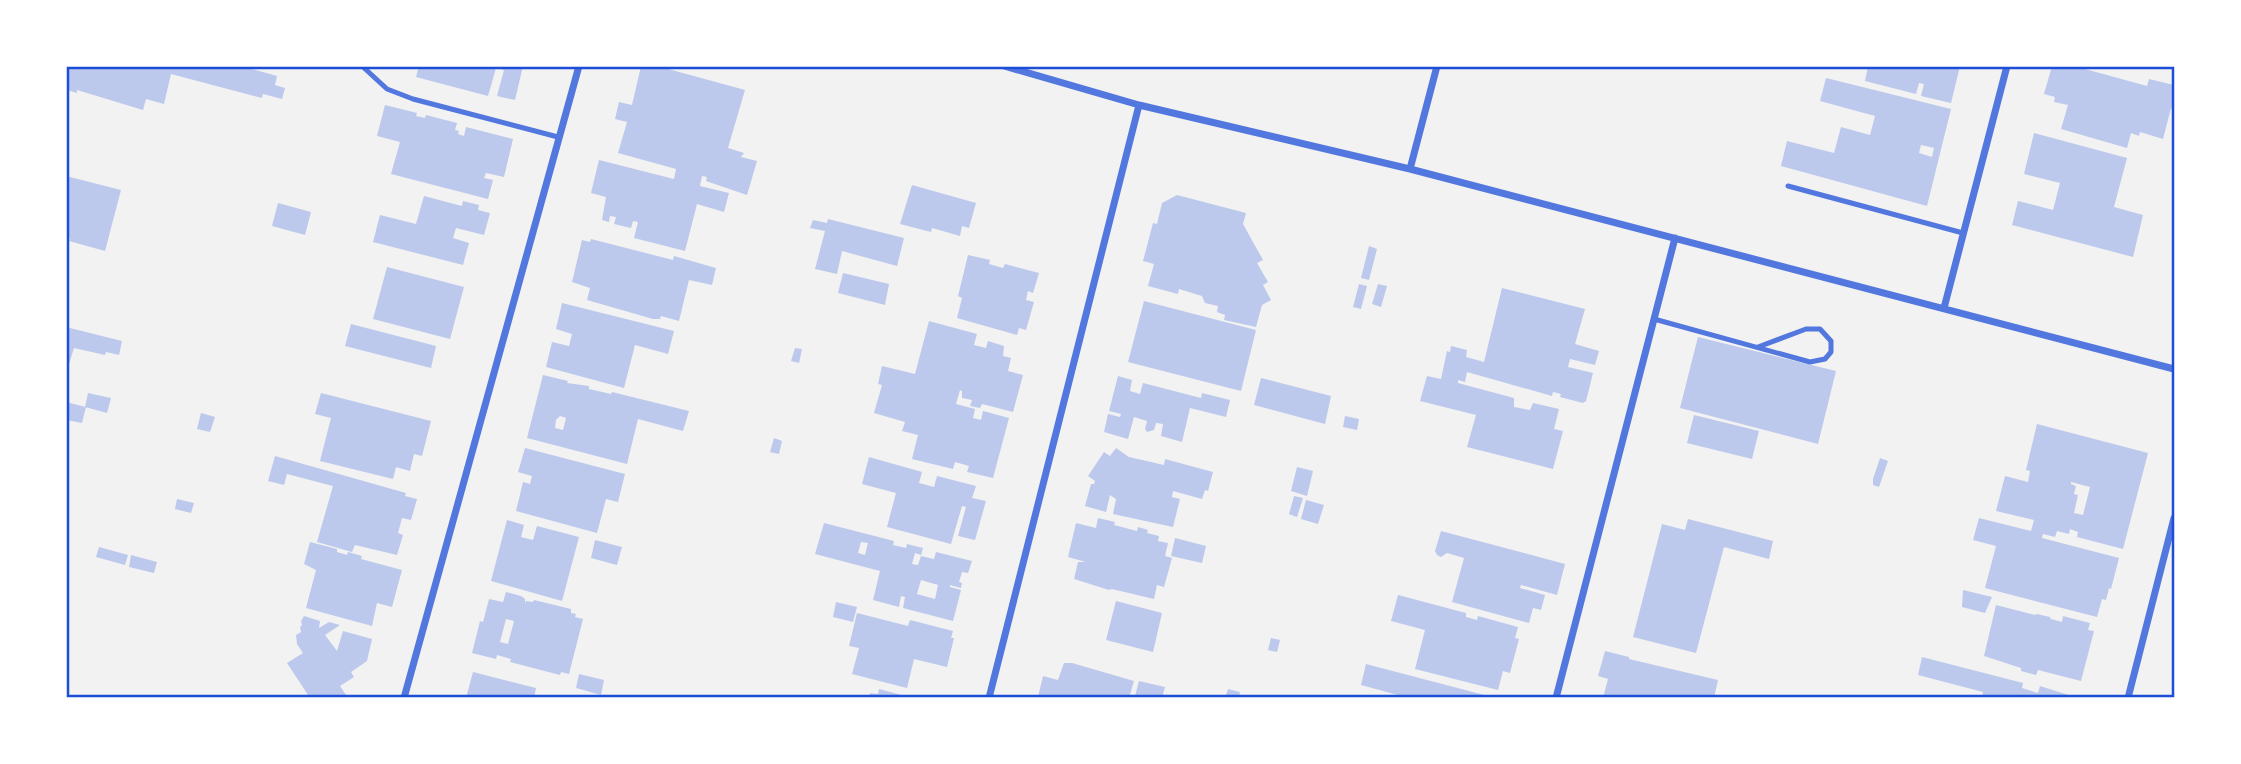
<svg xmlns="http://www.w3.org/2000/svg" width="2241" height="764" viewBox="0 0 2241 764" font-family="'DejaVu Sans',sans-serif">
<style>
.building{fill:#bdc9ec;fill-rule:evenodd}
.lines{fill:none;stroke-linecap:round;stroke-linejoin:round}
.service{stroke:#5277de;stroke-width:5}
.minor{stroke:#5277de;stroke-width:7}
.neatline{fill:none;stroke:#1d4ed8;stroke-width:2.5}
</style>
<rect width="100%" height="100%" fill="#f2f2f2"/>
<path class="building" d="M66,66H241L277,76L275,85L285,88L282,99L263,94L262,98L171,74L164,104L146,99L143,110L77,90V93L67,90Z
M419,66H523L515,100L497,96L504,70L496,68L488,96L416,77Z
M641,66L660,69L661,67L745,90L728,148L744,153L741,157L757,161L747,195L706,181L707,177L702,176L700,186L729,193L724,212L697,204L685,251L634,238L638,222L633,221L631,228L614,224L616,217L610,216L609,222L602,220L606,197L591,193L599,160L674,179L676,169L618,153L627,122L615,119L619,102L632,105Z
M1868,66H1960L1951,103L1921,96L1924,84L1919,83L1916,94L1865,81Z
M2052,66L2062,69L2063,66H2074L2147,86L2149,79L2174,85V109L2171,108L2163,139L2140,132L2139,136L2131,133L2127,148L2061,129L2068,105L2054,102L2055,97L2044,94Z
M1826,78L1951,109L1927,206L1781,166L1787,141L1834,153L1841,127L1870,135L1875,116L1820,101ZM1921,145L1934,148L1932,157L1919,153Z
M385,105L417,113L416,116L425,118L426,115L457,123L455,130L459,131L458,134L464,136L466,127L513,139L504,177L486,173L484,178L493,180L488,199L391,174L400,142L377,136Z
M2034,133L2127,158L2114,207L2143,215L2133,257L2012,225L2018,201L2053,210L2060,183L2024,174Z
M66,176L121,190L105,251L69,241L70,238L66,237Z
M912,185L976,203L969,228L962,226L960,236L932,228L931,232L900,224Z
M1177,195L1246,213L1243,224L1263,260L1257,263L1268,282L1263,285L1271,300L1262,305L1256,327L1224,320L1225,315L1217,312L1218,306L1205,303L1202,296L1179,289L1178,294L1148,286L1154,264L1143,261L1153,223L1157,224L1162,203Z
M424,196L462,206L463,201L479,205L478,210L490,213L484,235L456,228L453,238L469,243L463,265L373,242L380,215L416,224Z
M278,203L311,212L305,235L272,226Z
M828,219L904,238L897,266L842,251L837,274L815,269L825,231L810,228L813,220L827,223Z
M591,239L673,260L674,256L716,268L712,285L689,280L679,321L661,316L660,319H653L587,300L590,288L572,282L582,240L590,242Z
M1369,246L1377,249L1369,280L1361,278Z
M968,255L990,260L989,264L1003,268L1005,264L1039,273L1033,293L1028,291L1026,300L1034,302L1026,330L1019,328L1017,335L957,318L962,298L958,296Z
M387,267L464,287L450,339L373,319Z
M843,273L889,284L885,305L838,293Z
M1359,284L1367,286L1361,309L1353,307Z
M1378,284L1387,286L1381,307L1372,304Z
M1502,288L1585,309L1575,344L1599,351L1595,365L1570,359L1568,367L1593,373L1586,401L1583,403L1560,397L1561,394L1553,392L1552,396L1467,372L1465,382L1458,380V383L1514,398V407L1530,410L1533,403L1559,409L1554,429L1563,431L1553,469L1467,447L1476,415L1420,401L1427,376L1441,379L1447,351L1450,352L1451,346L1467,350L1466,357L1484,362Z
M1144,301L1256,330L1241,391L1128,362Z
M562,303L674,331L668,354L635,345L624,388L546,367L552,342L569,346L572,334L556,329Z
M929,321L977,334L974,345L986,348L988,341L1004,346L1003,356L1011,358L1008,371L1023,375L1013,412L982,404L980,408L970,406L972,400L962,398V391L960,390L956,404L975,409L973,418L981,420L983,411L1009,418L993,478L967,472L969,466L955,462L953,469L912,459L918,435L902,431L905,422L874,413L882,385L878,384L882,366L915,374Z
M351,324L436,346L431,368L345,346Z
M66,327L122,341L119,355L106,352L105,355L74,348L66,374Z
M1698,337L1836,371L1818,444L1680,408Z
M795,348L802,349L799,363L791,361Z
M543,375L568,381L567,383L589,386V389L611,394L612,392L689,411L683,431L638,419L627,464L527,438ZM560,416L566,418L563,430L555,428L556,420Z
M1118,376L1132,380L1130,391L1140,394L1143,383L1201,398L1202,393L1230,400L1226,417L1190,408L1182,442L1161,436L1163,424L1156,423L1154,430L1147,432L1145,429L1147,421L1134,417L1128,439L1104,432L1108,414L1120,417L1121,414L1109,411Z
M1261,378L1331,396L1325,424L1254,405Z
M88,393L111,398L107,413L85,407Z
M321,393L431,421L422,456L414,454L410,471L396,467L393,479L320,461L331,418L315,414Z
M66,402L86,407L82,423L66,420Z
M201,413L215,417L210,432L197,429Z
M1694,415L1759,431L1752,459L1687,443Z
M1345,416L1359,419L1357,430L1343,427Z
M2037,424L2148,453L2123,549L2077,537L2078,532L2070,529L2069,534L2057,531L2055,537L2043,534L2042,538L2119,558L2111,589L2109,588L2106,600L2102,599L2097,617L1985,588L1996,546L1973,540L1979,518L2031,531L2034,520L1996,511L2005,476L2028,482L2030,471L2026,470ZM2071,482L2090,487L2083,515L2074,513L2078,495L2074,494L2076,486L2071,484Z
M774,438L782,441L779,454L770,452Z
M525,448L625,474L618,502L606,499L597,533L516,511L523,482L530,484L532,476L518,472Z
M1116,448L1129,457L1164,465L1165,459L1213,472L1208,491L1205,490L1202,499L1173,491L1172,497L1180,499L1173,527L1113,514L1116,499L1110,495L1106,512L1085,506L1091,484H1094L1095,481L1088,476L1104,452L1110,456Z
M275,456L406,493L405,496L417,499L411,520L402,518L398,533L403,535L397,555L355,545L352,552L317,542L333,486L287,474L284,485L268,481Z
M869,457L922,472L919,483L934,487L937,476L976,486L972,498L986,501L975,540L958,536L966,507L962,506L951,544L887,527L896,493L862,484Z
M1880,458L1888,461L1879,487L1873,485V479Z
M1297,467L1313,471L1307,496L1291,491Z
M1294,496L1303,498L1297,517L1289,514Z
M177,499L194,503L191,513L175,509Z
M1306,500L1324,505L1318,524L1301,519Z
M1098,518L1115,522L1114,525L1137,531L1138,527L1148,530L1147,533L1159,536L1158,541L1168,543L1165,556L1172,558L1164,587L1157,585L1154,599L1112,589L1109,590L1074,579L1078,562H1086L1068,557L1076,523L1096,528Z
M1688,519L1773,541L1769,559L1724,547L1696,653L1633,637L1662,524L1685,530Z
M507,520L524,525L521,537L533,540L537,526L579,537L562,601L491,581Z
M824,523L894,541L893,545L906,548L907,544L923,548L921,555L915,553L912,564L918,565L921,556L934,559L936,552L972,561L968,573L962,572L959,582L962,583L961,588L950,585V587L961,590L953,621L903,608L905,597L901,596L899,607L873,600L880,571L815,554ZM861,542L868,543L865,555L858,553ZM921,580L938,585L935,599L917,594Z
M1441,531L1565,564L1557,595L1521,585L1520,588L1545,595L1541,610L1533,608L1529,623L1452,602L1464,558L1447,553L1441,557L1437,555L1435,551Z
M1175,538L1206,546L1202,563L1171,556Z
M595,540L622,547L617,565L591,558Z
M310,542L337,549V552L347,555L348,552L362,556L361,559L402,570L392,607L377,603L372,626L306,608L316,570L304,564Z
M99,547L128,555L125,565L96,557Z
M131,555L157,562L154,573L129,567Z
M1963,590L1992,597L1985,613L1962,607Z
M506,592L521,596L525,599V604L526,601L533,602L534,600L571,609V613L576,614L575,617L583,619L569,674L561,672L560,675L510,662L511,659L497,655L496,659L472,653L480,621L483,622L489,599L503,602ZM506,619L514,621L508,644L500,642Z
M1398,595L1466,613V617L1477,620L1478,616L1518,627L1515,638L1519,639L1510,673L1503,671L1498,690L1415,669L1425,630L1391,621Z
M1116,601L1162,613L1153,652L1106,640Z
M836,602L857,607L853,622L833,617Z
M1996,605L2035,615L2037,614L2050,617L2051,619L2062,622L2063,616L2090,623L2088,630L2094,631L2081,681L2038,670L2036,675L2021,671V668L1984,656Z
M857,613L908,626L910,620L953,631L951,638H954L947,667L914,659L907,688L852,674L859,648L849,646Z
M304,616L320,621L319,628L329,622L340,625L325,635L337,651L343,631L372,639L367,661L351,672L354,677L340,686L348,698H310L287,663L303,653L297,644L296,635L301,632L300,627L302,625L301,621Z
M1271,638L1280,640L1277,652L1268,650Z
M1605,651L1629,657V659L1718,680L1714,698H1603L1608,679L1598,676Z
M1922,657L2023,683L2022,688L2038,693L2040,686L2078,698H1982L1983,692L1918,675Z
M1064,663H1072L1134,681L1129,698L1038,697L1043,676L1058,680Z
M1366,664L1492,697V698H1409L1361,685Z
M473,672L536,688L534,698H466Z
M579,674L604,680L601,695L576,688Z
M1139,681L1165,687L1162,698L1135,696Z
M879,689L909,697V698H869L870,693L878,694Z
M1228,689L1240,692L1239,698H1225Z"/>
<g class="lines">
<path class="service" d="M362,66L387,89L413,99L558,137
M1788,186L1963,233
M1654,319L1810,362L1825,359L1831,352V341L1820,329H1806L1758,347"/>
<path class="minor" d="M1004,66L1139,105L1410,169L2174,369
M1410,169L1437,66
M1944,308L2007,66
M404,698L579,66
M989,698L1139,105
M1556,698L1675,238
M2128,698L2174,518"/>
</g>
<rect width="2241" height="764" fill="none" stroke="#ffffff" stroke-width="136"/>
<rect x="68" y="68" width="2105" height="628" class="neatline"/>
</svg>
